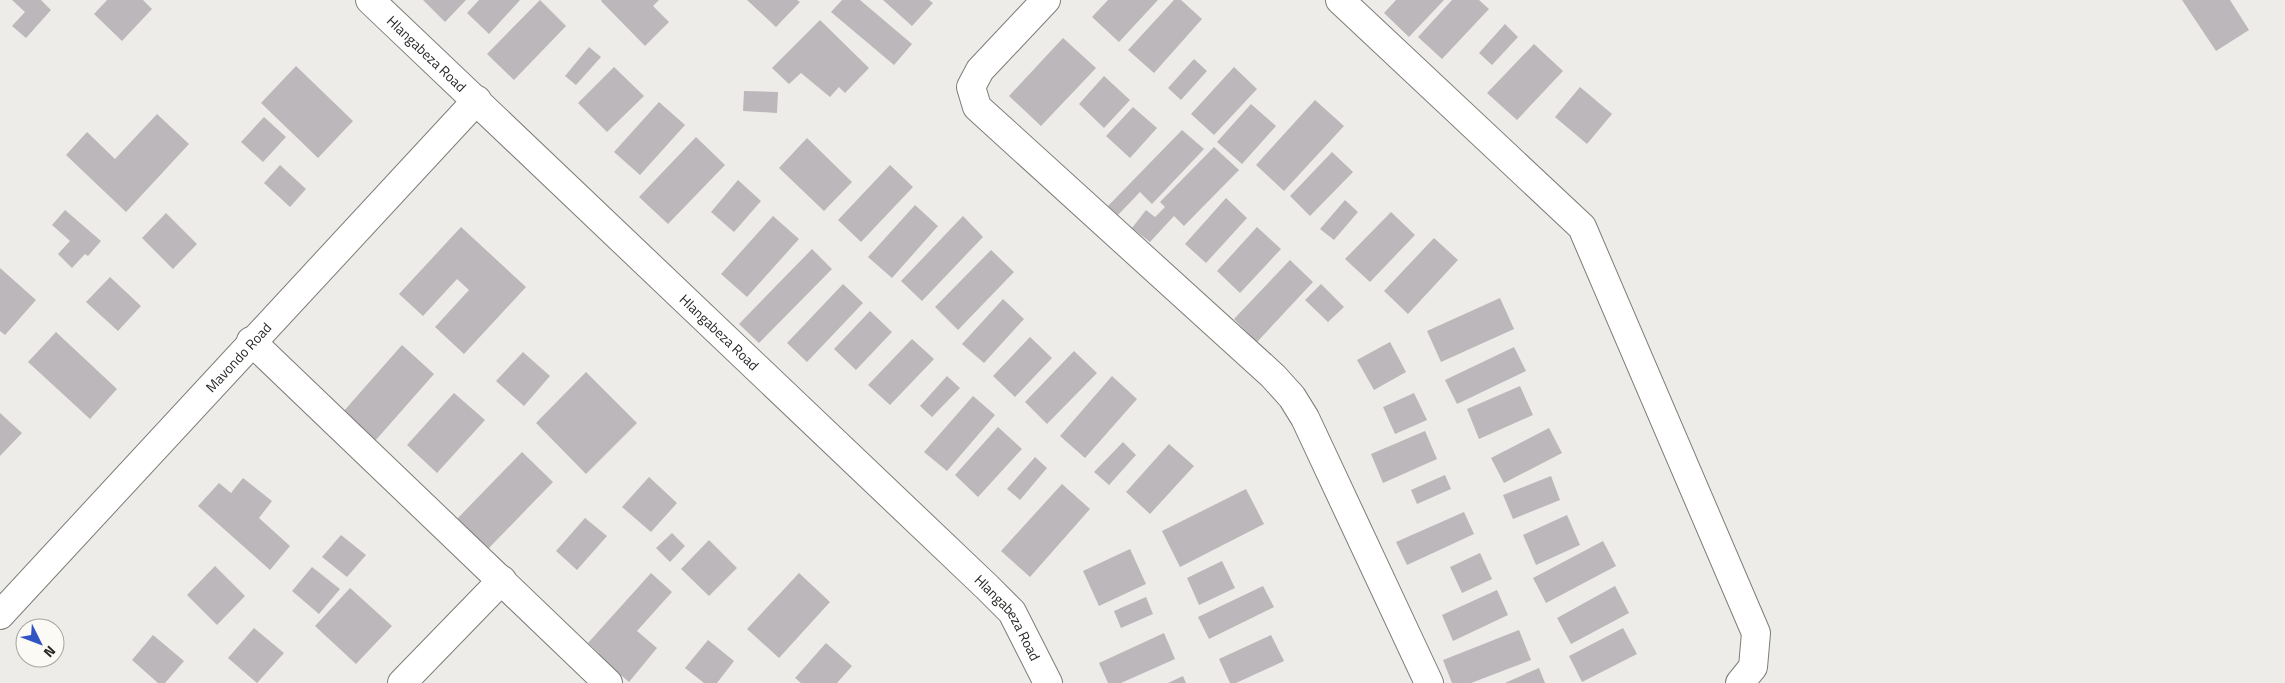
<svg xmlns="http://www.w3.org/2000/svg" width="2285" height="683" viewBox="0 0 2285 683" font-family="'Titillium Web',sans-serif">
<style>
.building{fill:#bbb7ba}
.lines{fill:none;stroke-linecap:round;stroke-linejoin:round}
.street-casing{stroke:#7d7c78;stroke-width:30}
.street{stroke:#fff;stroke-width:28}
.labels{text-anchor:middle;stroke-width:4;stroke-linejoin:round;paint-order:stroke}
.street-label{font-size:14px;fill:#272725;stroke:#fbfaf5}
</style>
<rect width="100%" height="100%" fill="#eeece8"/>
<path class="building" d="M12,0H41L51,10L26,38L12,26L25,12Z
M107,0H143L152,9L122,41L94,14Z
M423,0H466L445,22Z
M479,0H520L489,34L467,13Z
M540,0L566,26L514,80L487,54Z
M602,0H659L653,6L669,22L645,46L601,1Z
M747,0H797L800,2L776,27Z
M842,0H860L912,44L894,65L831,12Z
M883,0H929L933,3L912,26Z
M1108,0H1158L1119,42L1092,17Z
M1174,0H1181L1202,19L1154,73L1128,50Z
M1396,0H1444L1409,37L1384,13Z
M1452,0H1479L1489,9L1442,59L1418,37Z
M2182,0H2230L2249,30L2216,51Z
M820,20L869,68L845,93L839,87L830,97L801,73L789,84L772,68Z
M1505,24L1518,37L1492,65L1479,53Z
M1063,38L1096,68L1041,126L1009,96Z
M1534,44L1563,71L1517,120L1487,93Z
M589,47L601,57L576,85L565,76Z
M1194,59L1207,71L1181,100L1168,88Z
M296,66L353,121L318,158L261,103Z
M614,67L644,96L607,132L578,103Z
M1234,67L1257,89L1214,135L1191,114Z
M1104,76L1130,100L1104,128L1079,104Z
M1580,87L1612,114L1587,144L1555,117Z
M744,91L778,92L777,113L743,111Z
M1315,100L1344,126L1284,191L1256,165Z
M659,102L685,125L640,175L614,152Z
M1251,104L1276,126L1242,164L1217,142Z
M1133,107L1157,128L1130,158L1106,136Z
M157,114L189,144L126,212L66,155L87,132L115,159Z
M264,117L286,137L263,162L241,142Z
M1182,130L1204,149L1152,204L1140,192L1118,215L1108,206Z
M696,137L725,165L668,224L639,197Z
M807,138L852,182L824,211L779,168Z
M1214,147L1239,170L1184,226L1174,216L1150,242L1132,228L1146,210L1155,217L1165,207L1160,202Z
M1332,152L1353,172L1310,216L1290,196Z
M280,165L306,189L290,207L264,183Z
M890,165L913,187L861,242L838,220Z
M738,180L761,201L734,232L711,212Z
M1226,198L1247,218L1206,263L1185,244Z
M1345,200L1358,212L1334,240L1320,229Z
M915,205L938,226L892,278L868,257Z
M65,210L101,241L88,256L85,254L72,268L58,254L70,241L52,225Z
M1391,212L1415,235L1370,282L1345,259Z
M166,213L197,244L173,269L142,238Z
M773,216L799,239L747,297L721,274Z
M963,216L983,237L922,301L901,281Z
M461,227L526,287L464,354L435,327L469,290L457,279L423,316L399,294Z
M1257,227L1281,249L1240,293L1217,271Z
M1434,238L1458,260L1408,314L1384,291Z
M812,249L832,269L759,343L739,324Z
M991,250L1014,272L958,330L935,307Z
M1290,260L1313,282L1257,342L1234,319Z
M0,268L36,300L5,335L0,331Z
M110,277L141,306L118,331L86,302Z
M843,284L863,303L807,362L787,343Z
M1321,284L1344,307L1328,322L1305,300Z
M1500,298L1514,329L1441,362L1427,331Z
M1003,299L1024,319L984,363L962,344Z
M870,311L892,332L856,370L834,349Z
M56,332L117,389L90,419L28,362Z
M1030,337L1052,358L1015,397L993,376Z
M912,339L934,359L890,405L868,385Z
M1390,342L1406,372L1374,390L1357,360Z
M402,345L434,374L375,441L343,412Z
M1514,347L1526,371L1457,404L1445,380Z
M1074,351L1097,373L1047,424L1025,402Z
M523,352L550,376L524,406L496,381Z
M586,372L637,423L586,474L536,423Z
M947,376L960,388L932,417L920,406Z
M1112,376L1137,399L1085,458L1060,436Z
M1520,386L1533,415L1479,439L1467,409Z
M454,393L485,420L437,473L407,445Z
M1414,393L1427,420L1395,434L1383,407Z
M973,396L995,415L947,471L924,452Z
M0,413L22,433L0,456Z
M998,427L1022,449L978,497L955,475Z
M1549,428L1562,453L1504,483L1491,458Z
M1425,431L1437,459L1383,483L1371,454Z
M1123,442L1136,455L1109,485L1094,472Z
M1169,444L1194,466L1150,514L1126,492Z
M522,452L553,482L488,549L457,519Z
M1035,457L1047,468L1020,500L1007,489Z
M1445,475L1451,489L1417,504L1411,490Z
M1551,476L1560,500L1513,519L1503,495Z
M649,477L677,503L651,532L622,507Z
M243,478L272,501L259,518L290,546L270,570L198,506L219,483L231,493Z
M1062,484L1090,509L1030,577L1001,551Z
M1246,489L1264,524L1180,567L1162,531Z
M1464,512L1474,534L1407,565L1396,542Z
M1567,515L1580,545L1536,565L1523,535Z
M585,518L607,536L577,570L556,551Z
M672,533L685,546L670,562L656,548Z
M341,535L366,555L347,577L322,557Z
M709,540L737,568L709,596L681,569Z
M1603,541L1616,566L1546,603L1533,578Z
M1130,549L1146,584L1099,606L1083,571Z
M1480,553L1492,579L1462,593L1450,567Z
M1222,561L1235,588L1199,605L1187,578Z
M215,566L245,596L217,625L187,595Z
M312,567L340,589L319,614L292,591Z
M651,573L672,592L637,631L657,648L629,682L597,655L599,653L588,643Z
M799,573L830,602L779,658L747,629Z
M1263,586L1274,607L1209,639L1198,617Z
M1615,586L1629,613L1571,644L1557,618Z
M350,588L392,626L356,664L315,626Z
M1497,590L1508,615L1453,641L1442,615Z
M1146,597L1153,614L1121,628L1114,611Z
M254,628L284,653L257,683L228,658Z
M1623,628L1637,654L1582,682L1569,656Z
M1519,630L1531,660L1471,683H1452L1443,660Z
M1164,633L1175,659L1121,683H1108L1099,663Z
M153,635L184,661L165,683H158L132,660Z
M1271,635L1284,661L1236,683H1230L1219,659Z
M708,640L734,661L717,683H704L685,668Z
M826,643L852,666L837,683H801L795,678Z
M1539,668L1545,683H1505Z
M1183,676L1186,683H1168Z"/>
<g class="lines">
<g class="street-casing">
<g id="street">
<path id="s1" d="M370,0L987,587L1012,612L1048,683"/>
<path d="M1046,0L980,70L971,87L977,107L1273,376L1292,397L1305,418L1429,683"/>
<path d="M1340,0L1582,227L1756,633L1753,667L1740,683"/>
<path d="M251,341L608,683"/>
<path id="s2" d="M0,615L477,100"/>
<path d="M402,683L502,580"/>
</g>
</g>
<use href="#street" class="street"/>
</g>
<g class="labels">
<g class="street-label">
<text dy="5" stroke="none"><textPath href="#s1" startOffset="78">Hlangabeza Road</textPath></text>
<text dy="5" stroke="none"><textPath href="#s1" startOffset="482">Hlangabeza Road</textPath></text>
<text dy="5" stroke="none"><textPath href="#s2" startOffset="351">Mavondo Road</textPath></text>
<text dy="5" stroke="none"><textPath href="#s1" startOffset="889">Hlangabeza Road</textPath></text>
</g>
</g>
<g transform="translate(40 643) rotate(132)"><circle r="24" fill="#fbfaf5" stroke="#a6a6a2"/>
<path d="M0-4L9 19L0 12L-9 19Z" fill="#3154c4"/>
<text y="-8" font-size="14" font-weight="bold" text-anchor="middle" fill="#272725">N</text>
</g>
</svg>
